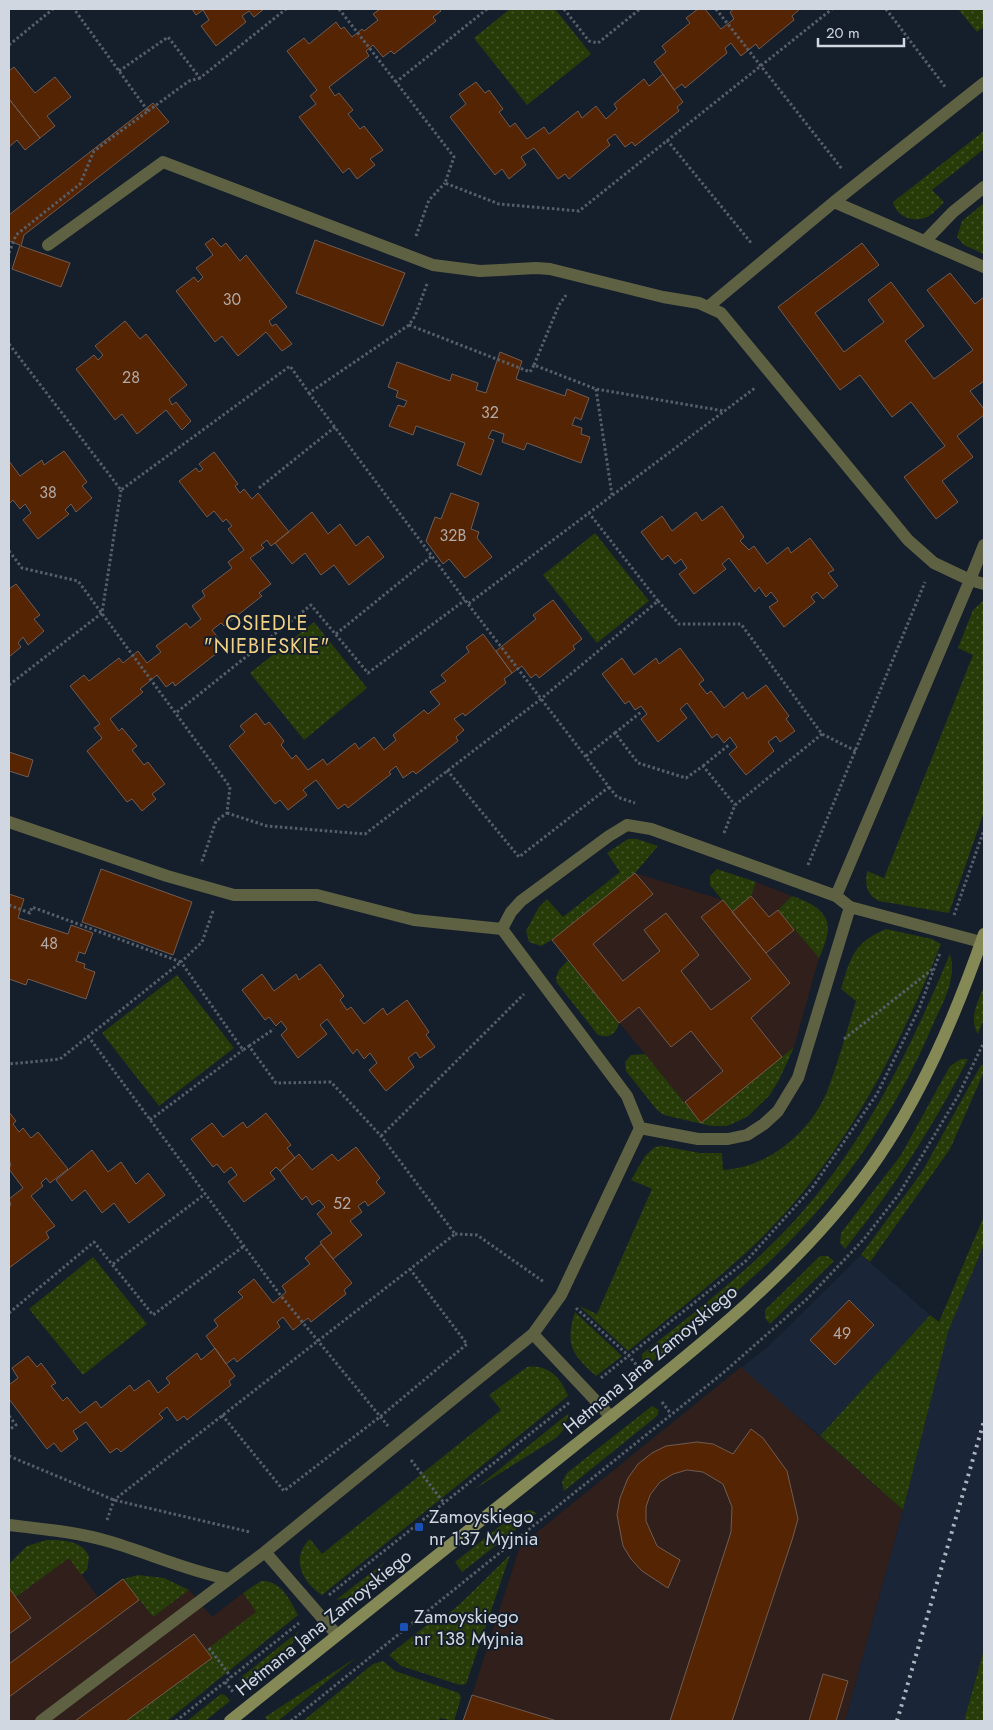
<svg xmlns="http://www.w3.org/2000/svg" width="993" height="1730" viewBox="0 0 993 1730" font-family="Jost,sans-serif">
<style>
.built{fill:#1a2638}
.industrial{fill:#311f1b}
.grass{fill:url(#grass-dots)}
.building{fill:#552402;stroke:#6f5c53}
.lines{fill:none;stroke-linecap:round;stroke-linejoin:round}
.path{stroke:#565e69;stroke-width:3;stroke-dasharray:2.5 2.5;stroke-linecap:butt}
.street{stroke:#5f6242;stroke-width:12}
.secondary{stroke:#848955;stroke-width:12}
.rail{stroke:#aeb4be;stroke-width:4;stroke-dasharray:2.5 5;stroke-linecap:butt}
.transit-dot{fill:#1a4fb4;stroke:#151e2b;stroke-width:2}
.labels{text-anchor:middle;stroke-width:4;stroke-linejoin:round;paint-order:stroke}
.number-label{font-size:16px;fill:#b2aaa8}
.street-label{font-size:19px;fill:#d1d7e0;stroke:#151e2b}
.poi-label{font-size:19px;fill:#d1d7e0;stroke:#151e2b;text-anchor:start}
.neighbourhood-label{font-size:20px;letter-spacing:1px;fill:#f2d287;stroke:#151e2b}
</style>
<defs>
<pattern id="grass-dots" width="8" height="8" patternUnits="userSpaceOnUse" patternTransform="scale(1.25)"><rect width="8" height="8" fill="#273b08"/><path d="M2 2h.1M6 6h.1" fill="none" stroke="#45572c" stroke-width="1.8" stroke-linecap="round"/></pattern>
</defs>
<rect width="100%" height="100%" fill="#151e2b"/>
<path class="built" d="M984,1244V1649L964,1721H845L903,1510L948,1332Z
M861,1255L930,1315L820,1436L741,1368L769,1346Z"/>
<path class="industrial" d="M635,873L723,900L732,911L751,896L756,882L792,896L778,910L819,958L794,1047L701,1123L552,940Z
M741,1367L903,1510L845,1721H557L472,1695L520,1546Z
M69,1557L98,1597L123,1579L153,1617L189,1590L212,1617L243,1593L256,1612L212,1658L126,1721H9V1588L16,1597Z"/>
<path class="grass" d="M510,9H555L591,54L527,105L474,38Z
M958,9H984V27L977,32Z
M984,131V149L932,190L944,202C939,207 934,213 929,216C915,224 896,217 893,202Z
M984,203V254L964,245L957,237L962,221Z
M595,533L649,601L597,643L543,575Z
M984,600V812L949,913L879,901C866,895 865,884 867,871L884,878L973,655L958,648L973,610Z
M314,622L367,688L304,740L250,673Z
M628,839H637L658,846L635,873L552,940L541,946L529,942L526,931L539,907L547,899L563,917L620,872L607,853Z
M717,869L756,882L751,896L732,912L710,885V876Z
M792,896C829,909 836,922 819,958L778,910Z
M886,929L932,939L941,944C895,1057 840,1165 750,1249C711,1285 669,1318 628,1351L579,1306L597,1314L652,1189L631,1180L645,1156L655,1147L662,1146L700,1153H722L723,1170C768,1168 812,1131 828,1089C839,1060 847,1030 856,1001L841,989C851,957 853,943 886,929Z
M950,954C958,979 941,1005 931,1029C897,1109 846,1185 784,1247C742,1290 694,1328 647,1366L642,1359V1354C695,1312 750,1270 796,1219C866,1142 910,1049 950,954Z
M568,960L619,1023C616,1034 609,1039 598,1035L557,983L556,978L559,970Z
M177,975L234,1048L159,1106L102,1033Z
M984,986V1019L978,1034C968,1019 978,1002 984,986Z
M794,1047L779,1080L769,1096L747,1117L727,1126H711L664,1115L657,1110L626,1071L625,1062L631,1055L645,1054L701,1123Z
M961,1059H968C932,1128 894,1188 845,1249L840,1243L841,1233L901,1155L950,1066Z
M981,1065H984V1072L950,1149L870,1262L861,1255L922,1172Z
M984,1216V1244L948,1332L903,1510L820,1436L930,1315L939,1322Z
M820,1256H828L834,1261L770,1324L765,1318V1310Z
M93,1257L147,1324L83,1375L29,1309Z
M575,1312L622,1356L596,1376C571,1354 565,1344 575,1312Z
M527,1367C547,1364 561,1377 568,1396L322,1595C302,1582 290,1558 310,1539L322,1554L501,1410L489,1395Z
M652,1406L659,1410L657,1416L564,1491L562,1482L567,1473Z
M569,1413L564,1429L556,1438L475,1489Z
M530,1510L537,1513L462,1572L455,1562L514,1515Z
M47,1540C62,1540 83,1540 89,1557L87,1570L81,1575L69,1558L16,1597L9,1588V1564L27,1546Z
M510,1555L466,1684L460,1685L401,1666L389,1655L433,1620L445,1616L459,1605Z
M385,1562L356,1596L336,1600Z
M138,1575L164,1578L189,1590L153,1617L123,1579Z
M261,1581C281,1580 290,1600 298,1615L167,1721H126L211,1658L206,1650L256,1612L243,1593Z
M299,1631L287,1653L244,1690L239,1679Z
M984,1649V1721H964Z
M357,1657L278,1721H268L265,1717Z
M383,1661L395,1671L459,1693L461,1698L454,1721L440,1718L439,1721H303L373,1664Z
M221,1694L225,1695L230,1701L205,1721H187Z"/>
<path class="building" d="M192,9H264L254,17L249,11L242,16L246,22L216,46L201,26L209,20L203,10L196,15Z
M380,9H439L441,11L433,17L436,21L394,54L391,51L383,57L373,45L366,51L369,56L329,87L335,96L339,93L353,110L348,114L360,129L364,126L383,150L370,159L375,165L357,179L349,168L343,173L299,117L316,104L310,96L317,90L287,51L304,38L309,44L336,22L341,29L344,27L352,37L362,29L364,31L378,20L373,14Z
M698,9H705L721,29L734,19L730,12L734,9H800L792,16L794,20L759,49L756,44L741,56L731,43L725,48L727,53L685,88L682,84L674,90L654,62L666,52L662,46L690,23L686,18Z
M14,67L35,93L55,77L71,97L47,116L55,126L40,138L9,99V71Z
M663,74L683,102L677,107L679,111L635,146L632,142L625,147L615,134L607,140L610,145L569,179L565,174L558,179L534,148L521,157L526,165L509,179L502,169L495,175L450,117L466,104L459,94L476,82L485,93L489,90L503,109L499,112L510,127L515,123L527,139L544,127L549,134L578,111L582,118L596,106L606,119L617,109L614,104L644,79L649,86Z
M9,99L40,138L25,150L17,140L9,147Z
M153,103L169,122L24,235L21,246L70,263L61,287L12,269L20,245L9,241V215Z
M213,238L221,247L226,243L240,261L246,255L287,307L269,321L272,326L276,324L292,344L282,351L266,332L238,356L222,336L215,342L176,291L194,277L198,282L203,277L196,268L213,255L205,244Z
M315,240L405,273L383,326L296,293Z
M862,243L879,265L815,313L844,352L884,322L868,300L891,282L924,326L905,341L934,379L973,350L927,290L950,273L975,304L984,297V381L970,391L984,409V415L957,436L973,457L942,481L958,502L936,519L904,477L945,446L911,402L892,417L860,375L840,390L778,307Z
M125,321L140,339L146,334L187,385L169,399L172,405L176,402L191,421L182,430L166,410L137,434L122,414L115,420L76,369L94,355L98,360L103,355L95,346Z
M500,352L522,361L516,379L565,396L567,389L589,398L581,420L575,417L572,425L582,428L581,434L590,437L581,463L527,443L524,450L502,442L504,434L492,430L488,438L494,440L481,475L457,465L465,443L416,426L413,435L389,426L398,405L404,407L407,401L396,397L398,391L388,387L397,362L450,381L452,374L478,383L476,390L486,393Z
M64,451L87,482L82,486L92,498L76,512L71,504L65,510L69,514L38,539L23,520L31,513L25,504L20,509L13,500L9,504V461L20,476L42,460L44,465Z
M214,452L238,484L235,486L240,493L244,489L252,499L258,493L289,532L271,546L267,540L261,545L264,548L250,558L271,584L259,593L262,596L224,626L221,623L212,630L222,643L214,649L217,653L175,686L173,682L166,687L157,675L140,689L143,692L110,719L119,731L122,728L137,746L132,750L144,765L148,762L165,784L152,794L156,799L142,811L132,799L127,802L87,751L102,738L94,728L100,724L70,686L84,675L89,681L119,658L123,663L138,651L147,663L161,652L156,646L186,623L190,628L201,619L192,606L205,596L202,591L232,568L228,562L244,550L228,529L232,526L226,519L223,522L214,511L207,517L179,481L196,468L199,472L203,469L199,464Z
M451,493L479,503L471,529L479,532L477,538L492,557L465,578L449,559L443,564L426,541L435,517L441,519Z
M722,506L744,537L740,541L749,550L754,546L767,564L788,547L791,553L810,538L834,570L828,573L838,586L823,599L817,592L811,597L815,602L784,627L769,607L778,601L771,592L766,597L759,587L755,592L729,558L722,564L726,569L694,594L679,574L687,568L681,559L675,564L668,555L662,560L641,532L662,516L672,531L696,512L702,521Z
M312,512L328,534L340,524L356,546L368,536L384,557L349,585L334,565L321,575L305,553L292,564L275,543Z
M16,584L40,615L34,619L44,631L28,645L23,637L18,643L21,647L9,657V589Z
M553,600L582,639L573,646L575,649L539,678L536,674L531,678L522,666L512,673L496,651L536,619L533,615Z
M483,634L512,673L504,679L506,683L465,716L463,713L454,719L464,730L456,737L458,741L416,774L413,771L403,778L396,766L389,772L391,774L348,808L345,804L338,809L316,780L303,790L307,795L288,810L280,800L275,804L229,746L245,732L240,726L256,713L265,725L269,722L284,741L281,745L292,759L296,755L308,770L323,759L327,765L355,743L359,749L374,737L384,750L396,740L393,735L424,710L428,714L440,704L430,692L446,681L441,675L469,652L466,647Z
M680,648L704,680L699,684L707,694L711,691L724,708L743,692L747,699L766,685L789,716L786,719L795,731L780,742L776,736L768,742L774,751L746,775L729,754L737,747L730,737L724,743L717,734L712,738L687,703L680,709L687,718L658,742L641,719L647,714L641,706L635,710L629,701L625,704L602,674L622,658L634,675L656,658L659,664Z
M9,752L33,760L28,777L9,771Z
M101,869L192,902L173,955L82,922Z
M635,873L653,894L593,944L623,981L660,951L644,930L666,913L699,955L681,971L711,1010L751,979L701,917L723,900L790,983L751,1018L782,1057L701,1123L685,1102L723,1071L691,1031L671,1047L639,1007L619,1023L552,940Z
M9,894L24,899L18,918L68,934L71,925L93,933L85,954L79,952L76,961L85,964L84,968L95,972L86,999L28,979L26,985L9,979Z
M751,896L769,917L778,910L794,930L766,953L732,912Z
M320,964L344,996L340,1000L347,1010L351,1007L364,1024L383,1008L387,1015L407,1000L429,1032L426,1035L435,1047L420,1058L416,1052L408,1058L414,1067L386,1091L369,1070L377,1063L370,1053L364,1059L357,1049L353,1054L327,1019L320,1025L327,1034L298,1058L281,1035L287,1029L281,1021L276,1026L269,1017L265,1020L242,990L262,974L274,991L296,974L299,980Z
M9,1112L16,1121L13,1124L19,1132L23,1128L31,1138L38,1132L68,1169L50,1183L46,1178L41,1183L43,1186L31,1196L55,1226L46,1232L49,1238L9,1268V1207L11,1205L9,1199L23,1188L9,1169L11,1164L9,1161Z
M266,1113L291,1145L287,1148L295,1158L280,1171L276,1167L270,1173L275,1179L244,1202L228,1182L237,1175L231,1167L224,1173L217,1164L213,1167L191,1139L212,1123L223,1137L243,1122L247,1128Z
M356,1147L380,1178L376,1182L385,1193L368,1206L365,1201L358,1206L362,1212L350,1221L362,1235L333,1259L320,1242L332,1233L317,1214L325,1207L319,1200L312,1205L306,1196L302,1200L280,1171L299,1154L312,1170L332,1154L338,1161Z
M92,1150L108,1172L121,1162L136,1184L148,1173L165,1195L129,1223L114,1203L102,1213L85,1190L72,1201L56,1180Z
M321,1244L352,1283L344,1290L346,1294L311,1322L308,1318L293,1330L283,1317L277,1322L280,1327L237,1362L234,1358L226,1364L206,1336L218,1326L214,1320L243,1297L238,1292L254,1279L273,1303L286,1292L282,1286L310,1264L305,1258Z
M849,1300L874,1325L835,1365L810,1340Z
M215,1348L235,1376L229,1381L231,1385L187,1420L184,1416L177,1421L167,1407L159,1414L163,1418L121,1452L117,1448L110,1453L86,1422L73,1431L78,1439L61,1452L54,1443L47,1449L9,1399V1385L18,1378L12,1368L28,1356L37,1367L41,1363L56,1383L51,1386L63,1401L67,1397L80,1413L96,1401L101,1408L130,1385L134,1391L149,1380L158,1393L170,1383L166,1378L197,1353L201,1360Z
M751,1429L763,1438L787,1471L798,1519L792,1540L732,1721H670L731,1532L732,1507L723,1484L703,1472L687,1470L673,1474L660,1482L650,1495L646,1507V1521L657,1546L680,1560L668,1588L642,1571L631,1559L623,1546L617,1515L620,1498L628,1478L638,1464L652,1453L666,1446L697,1442L713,1444L733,1454Z
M123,1579L139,1600L9,1697V1664Z
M9,1588L31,1618L9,1634Z
M194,1634L212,1658L126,1721H75Z
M823,1674L848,1681L836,1721H809Z
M472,1695L557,1721H463Z"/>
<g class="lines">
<path class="path" d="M339,9L396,82
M487,9L396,82L454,157L445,183L499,204L579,211L832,9
M564,9L589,41L598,43L640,9
M716,9L842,169
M886,9L946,88
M9,45L53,9
M119,71L168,37L200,78L286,9
M148,111L189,81L200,78
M667,140L752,244
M416,236L429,200L445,183
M9,253L16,235L80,184L94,151L148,111L74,9
M427,284L415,316L409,325L530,372L534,365L596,389L724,411
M9,344L121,490L290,366L309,393L409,325
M534,365L559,305L566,295
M596,389L612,495
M309,393L468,604L755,388
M259,488L335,427
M9,551L22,568L78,581L230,787L227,813L216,821L201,864
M658,601L679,624H741L822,734L856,751
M336,634L432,556
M9,685L102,613L121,490
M177,712L311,605L368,673L465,600
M615,733L641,712
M586,756L615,733L638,763L686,778L703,766L735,805
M703,766L730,744
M447,770L519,857L609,787L468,604
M609,787L617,797L635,803
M227,813L267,826L365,834L541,699L658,601L589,513
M724,833L735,805L822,734
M808,865L925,582
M9,905L30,913L32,907L181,962L60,1059L9,1064
M954,915L984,830
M88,1036L281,1296L388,1426
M844,1039L934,968
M249,1046L274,1029
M150,1120L243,1050
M381,1136L524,994
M455,1234L477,1235L544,1282
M113,1264L205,1194
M576,1308L630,1357L638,1367
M9,1313L94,1242L153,1315L244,1246
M601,1378L747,1260L812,1188L877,1094L919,1009L940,953
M662,1402L671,1414
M222,1415L284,1491L381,1416L467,1344L410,1269
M9,1416L16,1425L9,1430
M9,1456L114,1500L250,1532
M411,1460L444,1503
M107,1520L114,1500L455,1234L381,1136L331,1082L276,1083L249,1046L243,1050L181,962L202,942L213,911
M329,1595L570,1402
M209,1648L231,1677
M225,1682L233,1692
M176,1721L299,1623
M291,1721L723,1373L807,1299L864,1239L899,1194L958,1096L984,1042"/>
<path class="street" d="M834,202L984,267
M925,241L953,212L984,187
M48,245L163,162L433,265L480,271L536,268L550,269L663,297L699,303L721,313L908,540L934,563L970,580L836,896L651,829L627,825L609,836L521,901L511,912L502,929
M709,306L834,202L984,83
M984,545L970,580L984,584
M9,822L167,876L234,895H317L414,920L502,929L627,1096L640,1128L698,1139H728L747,1135L764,1124L778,1111L798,1078L850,907L836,896
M850,907L981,942
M533,1334L611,1417
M9,1525C44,1529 77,1532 111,1542C151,1554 188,1571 229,1579
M265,1552L337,1635
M41,1721L265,1552L533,1334L561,1295L640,1128"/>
<path class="secondary" d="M230,1721C344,1629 459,1538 574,1446C679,1362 791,1279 870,1169C921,1097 955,1017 984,934"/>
<path class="rail" d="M897,1721L984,1421"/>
</g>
<g class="transit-dot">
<rect x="414" y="1522" width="10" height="10" rx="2.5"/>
<rect x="399" y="1622" width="10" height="10" rx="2.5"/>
</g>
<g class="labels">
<g class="number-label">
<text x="232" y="305">30</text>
<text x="131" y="383">28</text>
<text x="490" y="418">32</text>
<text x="48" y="498">38</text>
<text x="453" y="541">32B</text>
<text x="49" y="949">48</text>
<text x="342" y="1209">52</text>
<text x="842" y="1339">49</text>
</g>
<g class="street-label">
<text transform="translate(650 1359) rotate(-40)" y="7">Hetmana Jana Zamoyskiego</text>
<text transform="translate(323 1622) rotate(-39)" y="7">Hetmana Jana Zamoyskiego</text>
</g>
<g class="poi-label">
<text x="429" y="1523">Zamoyskiego<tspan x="429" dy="22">nr 137 Myjnia</tspan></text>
<text x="414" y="1623">Zamoyskiego<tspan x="414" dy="22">nr 138 Myjnia</tspan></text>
</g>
<g class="neighbourhood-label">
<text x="267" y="630">OSIEDLE<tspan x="267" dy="23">"NIEBIESKIE"</tspan></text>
</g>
</g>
<rect width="993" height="1730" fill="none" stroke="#d1d7e0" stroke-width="20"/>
<path d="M818 38v8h86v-8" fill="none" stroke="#d1d7e0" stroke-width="2.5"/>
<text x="826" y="38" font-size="15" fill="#d1d7e0" stroke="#151e2b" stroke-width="4" paint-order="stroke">20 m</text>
</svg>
